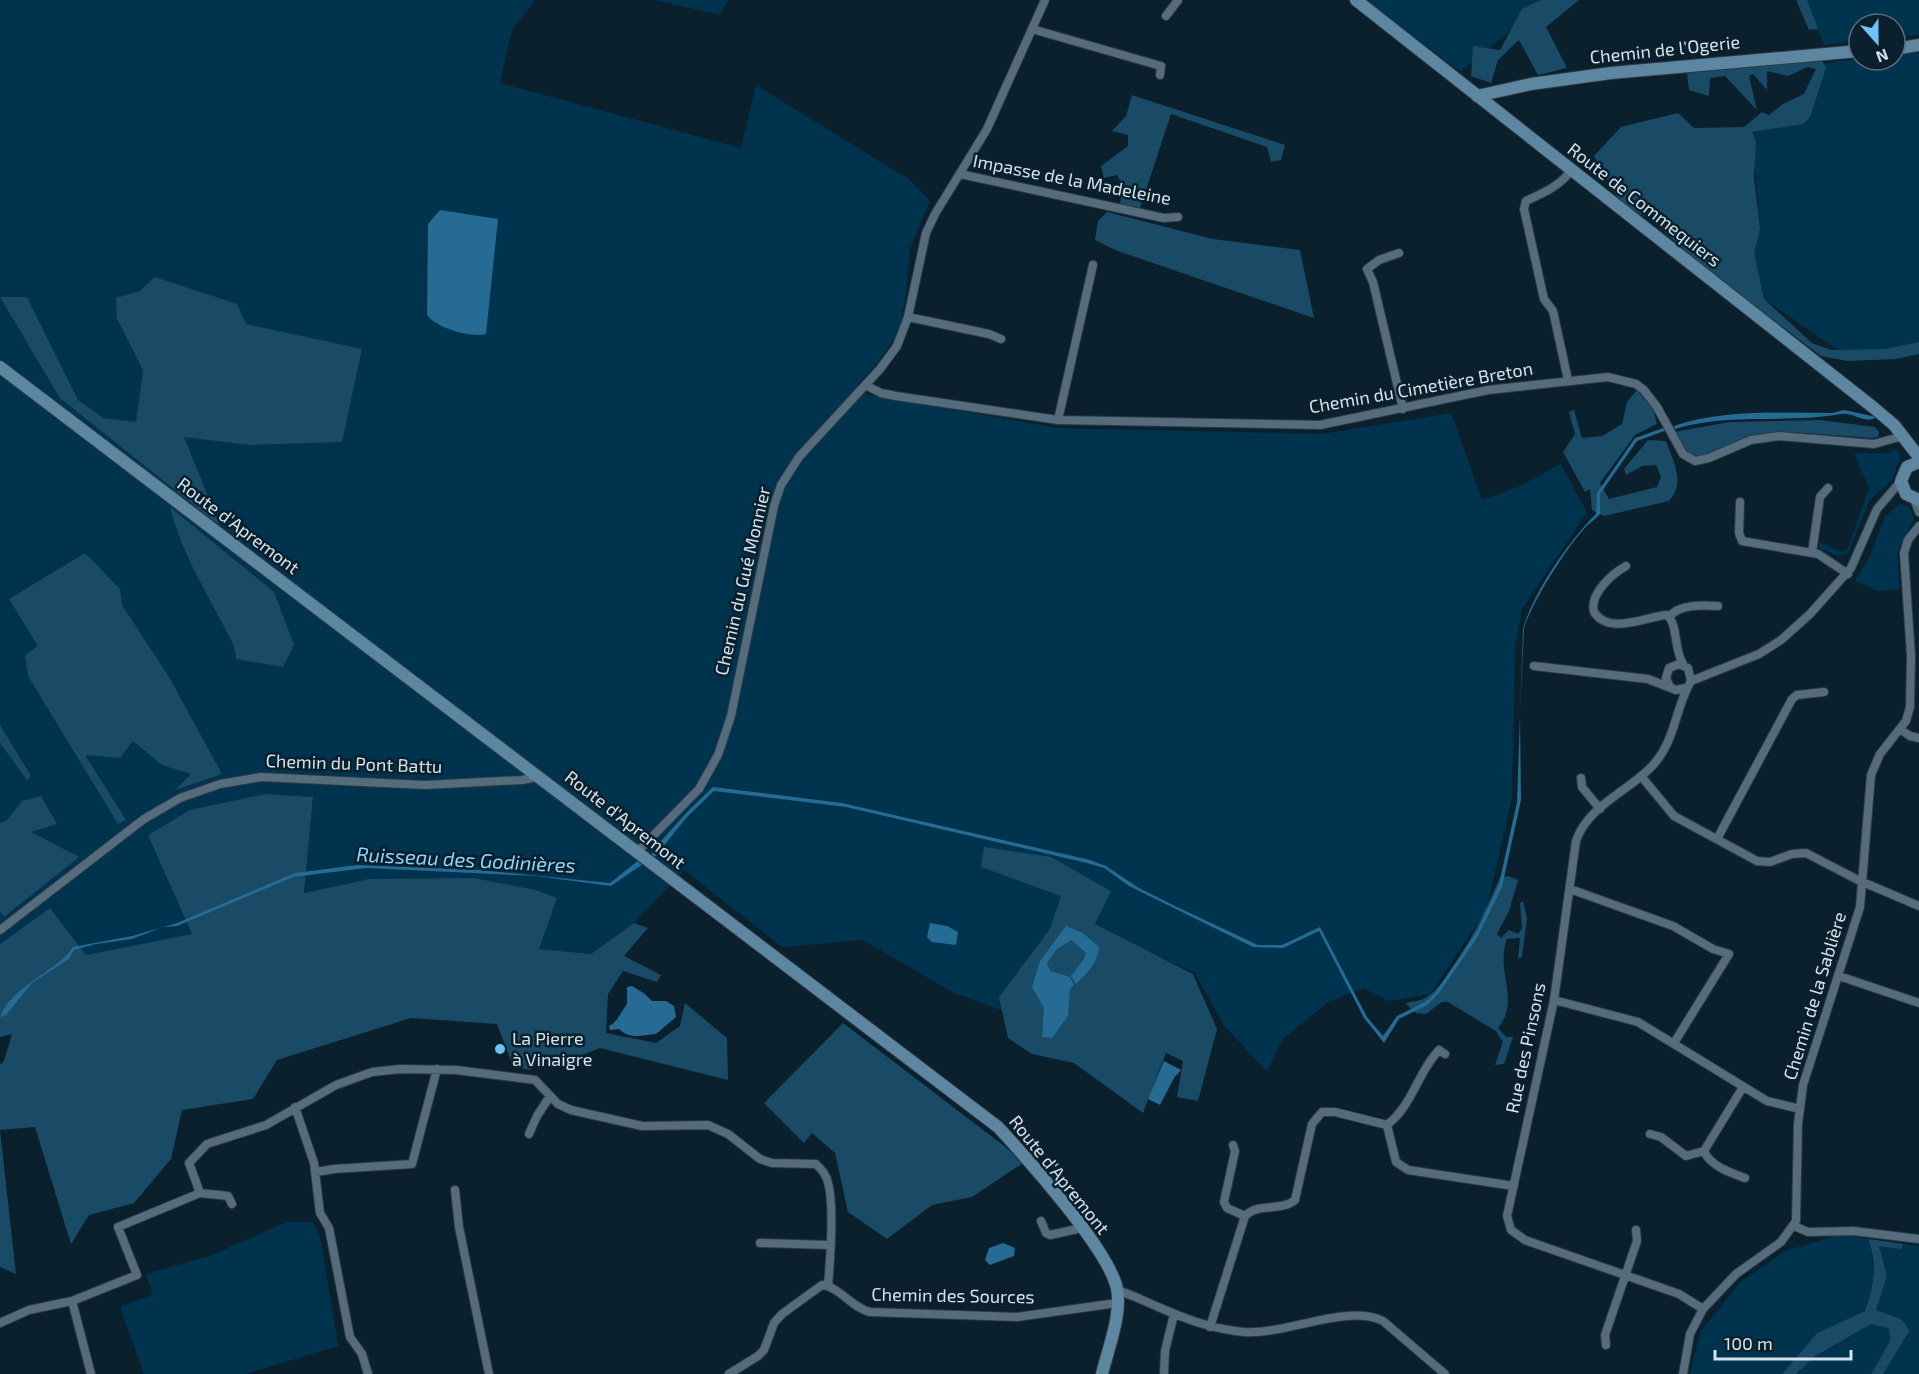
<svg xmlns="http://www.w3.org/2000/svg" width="1919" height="1374" viewBox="0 0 1919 1374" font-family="'Exo 2',sans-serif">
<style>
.green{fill:#00344e}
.forest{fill:#194a66}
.water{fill:#256b93}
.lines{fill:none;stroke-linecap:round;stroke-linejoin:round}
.street-casing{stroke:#2f3944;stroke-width:10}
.secondary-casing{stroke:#2f3944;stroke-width:14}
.street{stroke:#546c7c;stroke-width:8}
.secondary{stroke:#5d86a0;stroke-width:12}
.poi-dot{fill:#70c1f4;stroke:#0a202d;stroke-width:2}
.labels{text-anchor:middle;stroke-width:5;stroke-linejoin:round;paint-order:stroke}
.street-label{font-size:18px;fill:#d5e2eb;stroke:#0a202d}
.poi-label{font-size:18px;fill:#d5e2eb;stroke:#0a202d;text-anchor:start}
.water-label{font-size:20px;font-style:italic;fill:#92d2fc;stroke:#0a202d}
</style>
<rect width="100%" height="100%" fill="#0a202d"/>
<path class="green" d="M0,0H535L512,30L500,83L741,148L756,85L910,180L930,201L910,249L906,295L899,332L872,370L858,383L868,395L1058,428L1322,434L1451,413L1482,500L1518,487L1561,464L1587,512L1522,609L1515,648L1512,798L1486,911L1430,994L1389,1001L1363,988L1328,1002L1282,1040L1267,1072L1223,1024L1195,973L1070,915L1001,1010L954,993L863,940L782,947L684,870L634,923L591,954L538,949L557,898L364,880L304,893L313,797L266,794L193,934L86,955L50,908L0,944Z
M654,0H728L720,15Z
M1366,0H1548L1460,72Z
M1806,0H1919V35L1895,37V24H1859V41L1824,45Z
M1919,53V342L1884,349L1838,350L1764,299L1752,249L1760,228L1752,132L1811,112L1824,63L1859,59L1895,60V55Z
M1895,449L1901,456L1892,480L1869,501L1849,552C1837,560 1831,552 1819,548V543L1828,545L1840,553L1848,548L1869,488L1854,453H1890Z
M1899,504C1910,505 1912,509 1914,519L1897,553L1900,589L1877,591L1855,581L1870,556L1885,517Z
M287,1222H313L321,1241L338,1346L246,1374H144L120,1307L153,1294L146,1274L209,1256Z
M1839,1235L1919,1246V1374H1883L1910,1330L1901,1319L1876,1310L1887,1276L1878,1246L1871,1247L1875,1285L1865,1311L1817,1333L1782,1374H1690L1700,1333L1739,1283L1785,1251Z
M1871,1324L1889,1327L1890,1341L1871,1374H1796L1814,1357Z"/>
<path class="forest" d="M1541,0H1579L1546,27L1567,68L1538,75L1519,40L1498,60L1491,83L1471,76L1473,46L1500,50L1522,9Z
M1796,0H1807L1818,29L1809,30Z
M1822,60L1826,68L1810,117L1803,124L1752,132L1756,142L1754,177L1760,229L1754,253L1764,299L1812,343L1831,350L1884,349L1919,342V354L1896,359L1847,361L1821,356L1701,265L1650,219L1621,204L1594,156L1621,127L1678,113L1694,128L1744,127L1762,112L1769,115L1783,104L1804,94L1816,69L1808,67L1788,76L1767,71V90L1753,74L1749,76L1757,110L1725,76L1710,78L1709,96L1689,90L1687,73Z
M1132,95L1285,145L1281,160L1271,162L1267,147L1171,114L1140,208L1120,204L1123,186L1117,175L1104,178L1101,166L1128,146V135L1112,131L1126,116Z
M1107,212L1213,239L1300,250L1314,318L1115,250L1095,240L1098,221Z
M155,277L237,304L246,324L362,349L342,442L250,445L184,437L220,526L60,398L0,297H27L78,400L103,418L136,422L143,370L117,319L116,298L140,291Z
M1637,390L1653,409L1657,424L1635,435L1600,483L1609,499L1657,487L1661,477L1656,465L1642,466L1626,475L1624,469L1648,440L1666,441C1673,460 1686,484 1669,501L1604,516L1592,510L1590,489L1585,492L1563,452L1575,434L1569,412L1574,410L1582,438L1602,436L1622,424L1627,402Z
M1820,420L1875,427L1879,432L1878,437L1872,438L1789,432L1753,435L1696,458L1687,454L1674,432L1730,422Z
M170,507L274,592L294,645L283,667L236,659L234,646C212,601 182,556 170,507Z
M85,553L120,589L122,605L169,677L222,774L175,790L191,774L162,765L133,741L120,758L85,755L126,820L118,824L28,676L25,655L38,646L9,599Z
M0,725L31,776L27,780L0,743Z
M266,794L313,797L304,893L369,879L473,878L536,890L557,898L539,949L591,954L634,923L648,928L624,956L661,975L657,982L623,971L608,994L606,1033L656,1043L680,1026L685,1003L727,1038L728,1080L600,1048L570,1060H542L530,1070L513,1066L497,1024L411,1018L277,1060L253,1099L182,1110L171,1159L134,1203L89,1215L71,1244L35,1127L0,1130L16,1274L0,1267V1065L4,1061L12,1034L0,1037V944L50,908L86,955L192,934L148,835L190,810Z
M41,796L57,824L31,832L79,857L4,917L0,911V823L6,821L22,801Z
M984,847L1051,857L1111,891L1095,924L1193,974L1217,1029L1198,1101L1177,1097L1183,1061L1166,1053L1143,1113L1074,1063L1032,1054L1008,1038L999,997L1050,929L1061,896L981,867Z
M1508,876L1518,880L1509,911L1497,934L1501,938L1509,930L1518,934L1522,928L1520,903L1523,901L1527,918L1522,957L1518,959L1520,938L1507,939C1495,972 1521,1000 1498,1028L1506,1037H1513L1504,1064L1495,1065L1503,1042L1496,1031L1448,1002H1442L1426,1014L1416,1013L1405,1003C1411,1002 1418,1001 1423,999C1450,988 1489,904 1500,877Z
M843,1023L1003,1145L1023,1163L972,1197L932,1205L887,1239L848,1212L835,1153L812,1133L804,1143L764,1103Z
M1868,1239L1903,1244L1901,1249L1879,1246L1887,1276L1876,1310L1901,1319L1910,1330L1883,1374H1871L1890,1341L1889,1328L1871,1324L1814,1357L1796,1374H1782L1817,1333L1865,1311C1874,1287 1878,1264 1868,1239Z"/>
<path class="water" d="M440,210L498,219L486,334C471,338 436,328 427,315L428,224Z
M1844,410L1877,417C1865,425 1854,412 1841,414C1786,424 1729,412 1675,429L1674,426C1723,409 1781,413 1832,413Z
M1666,427L1667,430L1637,441L1600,494V514C1596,519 1589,523 1584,529C1565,550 1533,601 1524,628L1520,715L1521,800L1502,887L1477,938L1439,993L1427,1005L1399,1019L1384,1043L1364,1018L1319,931L1283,948L1253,947L1129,886L1104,868L1087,863L846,807L714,791L686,818L655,857L652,855L653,850L688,811L713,787L842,803L1090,860L1106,866L1139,888L1177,907L1258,945H1282L1320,927L1367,1017L1383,1036L1397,1016L1425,1002L1435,993L1477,931L1499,884L1517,802L1523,629C1534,591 1568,542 1596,514L1597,493L1635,438Z
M639,860L643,864L611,886L536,876L366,868L293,877L177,926L163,927L132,939L96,944L74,950L69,959L32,983L6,1015L0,1017C12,985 57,972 73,947L132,936L177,923L295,873L357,865L481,870L610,883Z
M930,923L947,926L958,932L956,945L932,942L927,937Z
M1066,926L1083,933L1099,947C1098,963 1087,973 1076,984L1071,976L1084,959L1086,953L1071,940L1056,950L1047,963L1050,971L1070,977L1074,985L1070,989L1068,1016L1052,1038L1042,1037L1044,1008L1032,987L1040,961Z
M632,986L645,994L652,1001H666L674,1006L676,1017L656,1034C641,1035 631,1040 619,1029L610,1030L609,1026C618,1022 621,1011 627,1004V987Z
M1164,1061L1181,1070L1174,1078L1160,1105L1148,1099Z
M1003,1243L1015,1248L1014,1256L990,1265L985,1260L989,1248Z"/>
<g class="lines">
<g class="street-casing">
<path id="street" d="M1166,16L1178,0
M1032,29L1161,66L1160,75
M960,174L1164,218L1178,217
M1399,253L1379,260L1367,269L1373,282L1403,409
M908,317L989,334L1001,339
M1568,380L1553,311L1544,299L1524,209L1526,201C1541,194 1562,185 1571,170
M865,385L881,393L896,396L1058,420L1320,425L1488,390L1608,377L1636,384L1644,390L1657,407L1683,454L1695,461L1709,458L1751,440L1779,436L1874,444L1903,436
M1058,420L1093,265
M1914,499L1919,512
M1740,502L1739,533L1742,541L1818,554L1848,574
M1812,553L1820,497L1828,488
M1626,566C1612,574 1589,594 1594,612C1609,636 1647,616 1667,615C1678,624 1674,650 1683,664
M1669,617C1679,604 1703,605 1718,606
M1534,666L1648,679L1676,690L1686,688
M1691,681L1759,654L1781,640L1810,614L1851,568L1877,509L1901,481
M1669,685L1666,678L1669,668L1679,664L1688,668L1691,681C1675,708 1676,739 1654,764C1630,791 1588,805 1576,841L1554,1000L1507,1216L1511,1230L1525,1240L1679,1294L1703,1309
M1900,729L1910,736L1919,738
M1641,776L1674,816L1757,861L1770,862L1792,854L1806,853L1858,880L1919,906
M1581,778L1582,787L1600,809
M1717,839L1792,699L1797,695L1824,692
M637,852L699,789L718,755L731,716L774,506L781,485L799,457L880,369L897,346L908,317L926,233L935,214L987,129L1045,0
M1570,889L1673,926L1713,949L1729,954L1674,1043
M0,930L144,819L180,798L220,784L261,777L425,785L522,780L532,778L536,774
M1839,976L1919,1003
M1554,1000L1638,1022L1767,1101L1800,1109
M295,1107L314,1163L320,1213L329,1228L350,1337L362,1354L368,1374
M1387,1125C1413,1105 1417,1073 1439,1050L1445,1054
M529,1134L537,1116L550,1096
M1650,1134L1661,1137L1686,1156L1704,1151L1743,1087
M1233,1145L1235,1151L1224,1202L1227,1208L1245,1216
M1704,1151C1710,1166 1731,1173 1745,1178
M316,1172L334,1169L412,1164L437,1069
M455,1190L459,1227L489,1374
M200,1193L228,1196L232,1204
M1041,1221L1046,1233L1050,1235L1082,1228
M1794,1226L1808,1232L1853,1231L1919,1239
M760,1243L829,1245
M1118,1291C1132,1294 1143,1301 1156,1306C1185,1319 1212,1329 1244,1332C1287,1335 1347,1303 1383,1321L1445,1374
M72,1301L91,1374
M0,1323L29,1310L72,1301L137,1275L118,1227L200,1193L189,1163L207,1144L266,1125L336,1085L372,1072L400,1069L456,1070L535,1080L558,1104L571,1110L642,1126L708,1125L728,1134L760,1159L772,1163L816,1164C819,1167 823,1171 825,1175C836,1193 830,1263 828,1286
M1210,1327L1245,1216C1258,1202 1281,1212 1295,1200L1312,1124L1322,1112H1335L1387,1125L1396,1162L1408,1170L1514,1186
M1606,1345L1605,1335L1637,1241L1636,1230
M729,1374L758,1356L764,1350L774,1323L782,1314L822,1285C840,1287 852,1308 870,1312L1017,1317L1117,1303
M1164,1374L1165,1351L1174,1314
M1683,1374L1690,1334L1703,1309L1736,1274L1781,1242L1796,1221L1798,1124L1803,1085L1860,907L1871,775L1880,754L1906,721L1910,707L1911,656L1904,553L1908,540L1919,526"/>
</g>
<g class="secondary-casing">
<path id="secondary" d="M1356,0L1874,408L1894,425L1919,457
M1895,49L1919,45
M1477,96L1531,84L1611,73L1859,51
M0,367L998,1127C1026,1157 1110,1251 1117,1289C1122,1314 1108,1349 1102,1374
M1919,462L1907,467L1901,481L1906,494L1919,500"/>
</g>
<use href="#street" class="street"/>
<use href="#secondary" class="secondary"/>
</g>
<circle class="poi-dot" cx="500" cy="1049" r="6"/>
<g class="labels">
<g class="street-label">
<text transform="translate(1665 50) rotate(-6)" y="6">Chemin de l'Ogerie</text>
<text transform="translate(1072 180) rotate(11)" y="6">Impasse de la Madeleine</text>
<text transform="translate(1644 205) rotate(38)" y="6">Route de Commequiers</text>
<text transform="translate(1421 388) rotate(-10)" y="6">Chemin du Cimetière Breton</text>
<text transform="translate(238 526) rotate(37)" y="6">Route d'Apremont</text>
<text transform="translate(743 581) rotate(-77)" y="6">Chemin du Gué Monnier</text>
<text transform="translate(354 764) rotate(2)" y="6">Chemin du Pont Battu</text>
<text transform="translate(625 820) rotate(38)" y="6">Route d'Apremont</text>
<text transform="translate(1815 996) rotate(-73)" y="6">Chemin de la Sablière</text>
<text transform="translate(1526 1048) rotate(-78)" y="6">Rue des Pinsons</text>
<text transform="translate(1059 1175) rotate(51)" y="6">Route d'Apremont</text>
<text transform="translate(953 1296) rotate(1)" y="6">Chemin des Sources</text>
</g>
<g class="poi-label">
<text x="512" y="1045">La Pierre<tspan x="512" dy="21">à Vinaigre</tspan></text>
</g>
<g class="water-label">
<text transform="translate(466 860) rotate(3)" y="7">Ruisseau des Godinières</text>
</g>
</g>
<g transform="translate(1877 42) rotate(159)"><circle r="28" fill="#0a202d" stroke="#5b6e79" stroke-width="1.5"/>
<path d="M0-4.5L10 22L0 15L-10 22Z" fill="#70c1f4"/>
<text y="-9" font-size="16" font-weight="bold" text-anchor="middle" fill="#d5e2eb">N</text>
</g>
<path d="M1715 1350v9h136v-9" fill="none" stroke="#d5e2eb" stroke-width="3"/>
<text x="1724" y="1350" font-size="18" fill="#d5e2eb" stroke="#0a202d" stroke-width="4.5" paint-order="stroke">100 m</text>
</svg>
